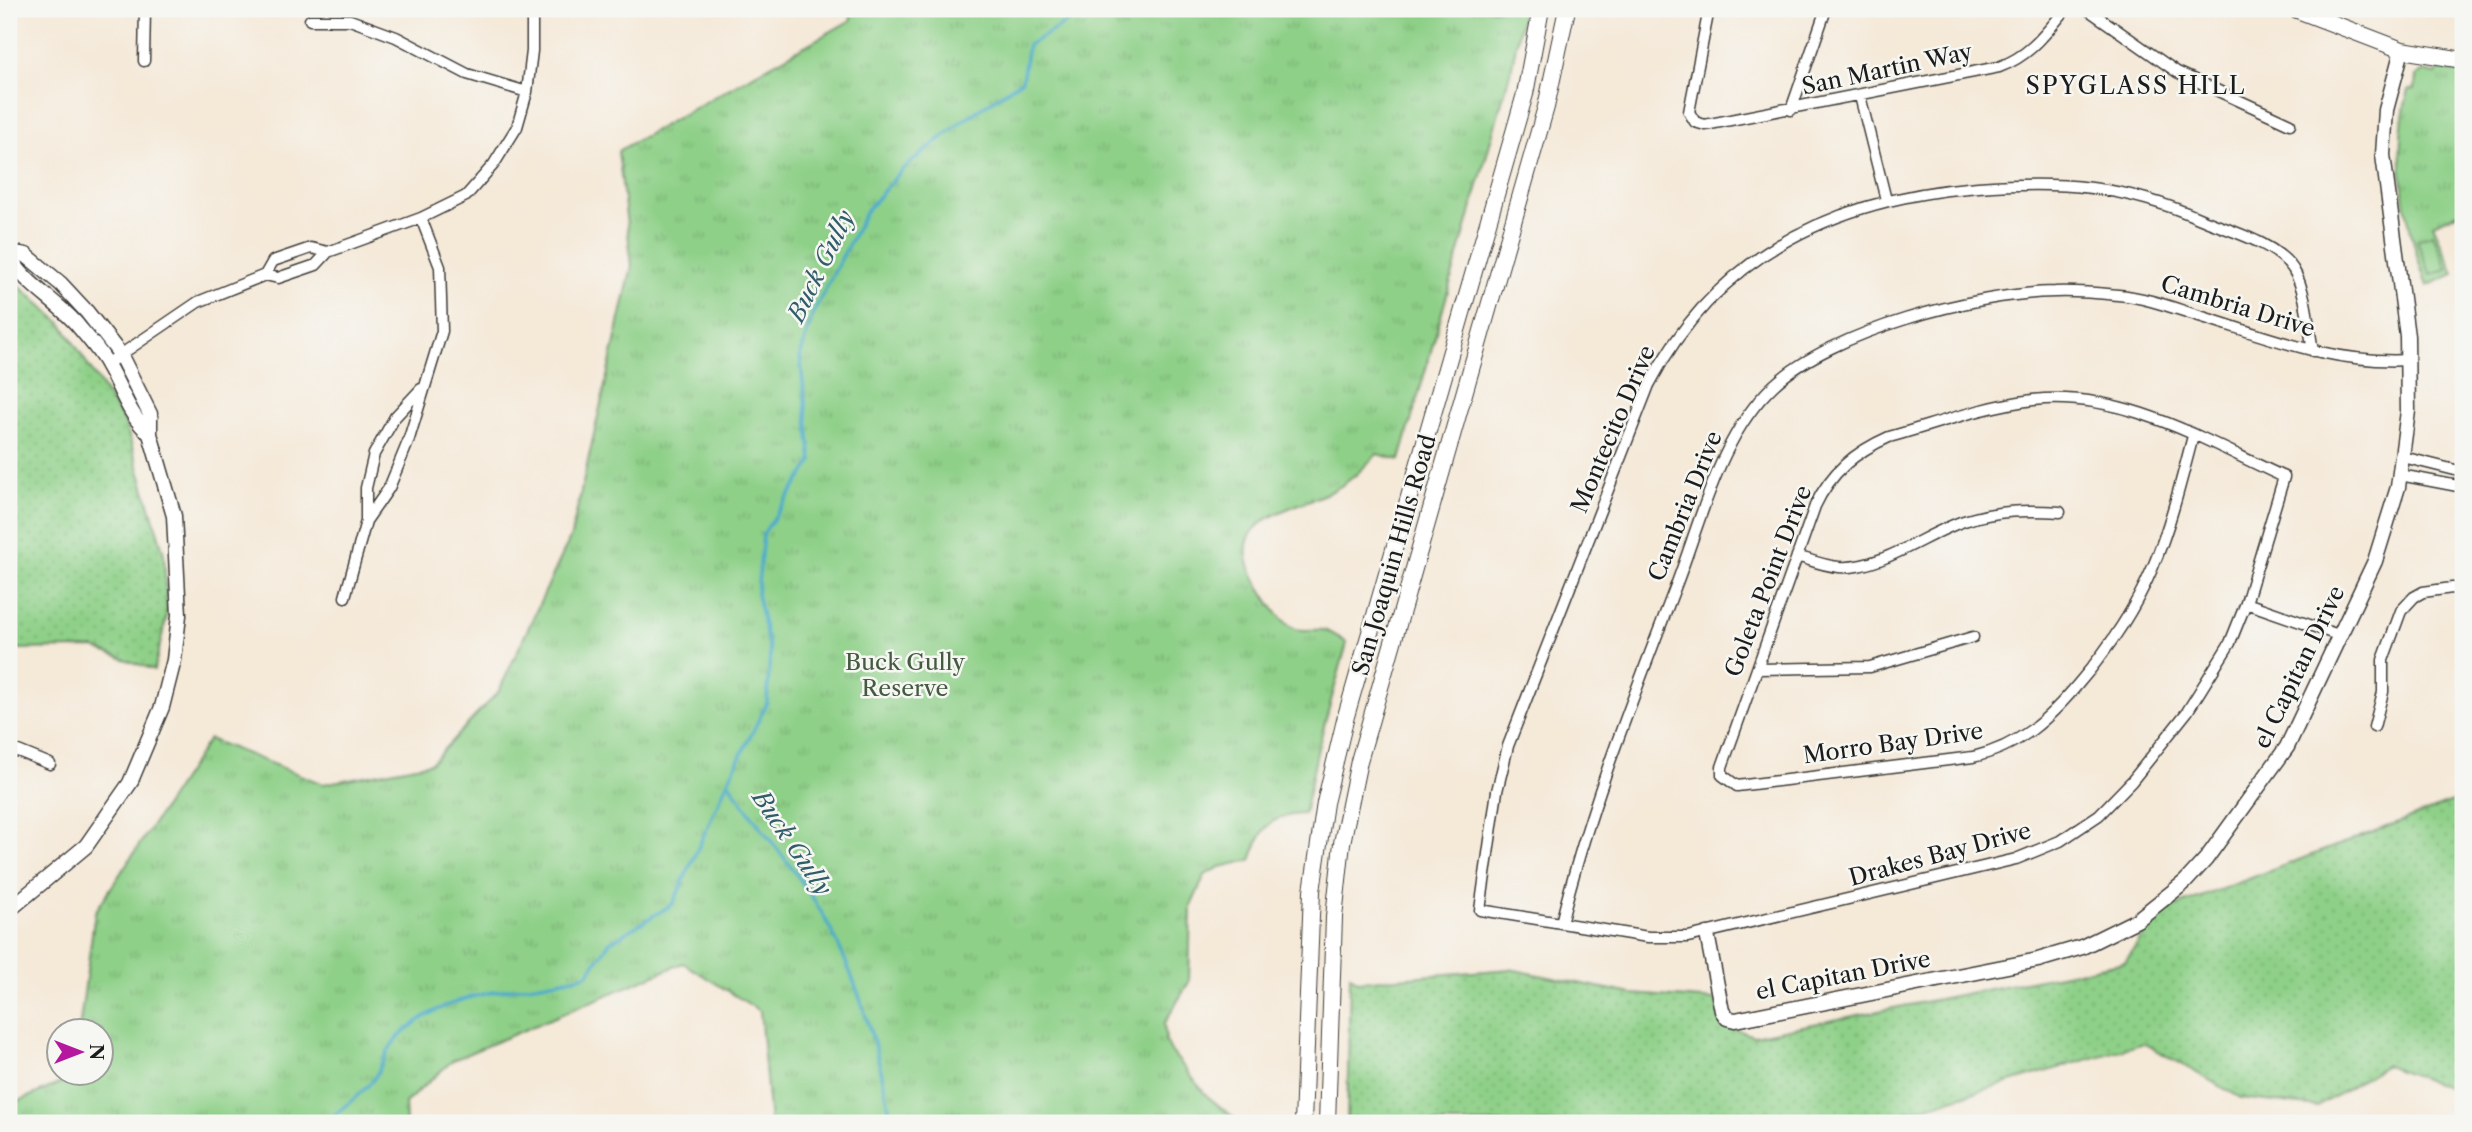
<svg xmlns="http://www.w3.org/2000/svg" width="2472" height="1132" viewBox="0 0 2472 1132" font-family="'Libre Caslon Text',serif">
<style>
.grass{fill:url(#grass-dots);stroke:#557652;stroke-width:2}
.park{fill:url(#park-tufts);stroke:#557652;stroke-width:2}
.garden{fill:#8ed088;stroke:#557652;stroke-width:2}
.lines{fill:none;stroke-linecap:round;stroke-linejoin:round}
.stream{stroke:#4babca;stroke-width:3.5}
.minor-casing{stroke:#3d3b38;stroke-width:13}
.tertiary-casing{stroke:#3d3b38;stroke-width:17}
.secondary-casing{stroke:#3d3b38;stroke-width:18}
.minor{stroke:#fff;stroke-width:10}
.tertiary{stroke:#fff;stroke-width:14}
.secondary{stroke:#fff;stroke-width:16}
.labels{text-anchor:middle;stroke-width:5;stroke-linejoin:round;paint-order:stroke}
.street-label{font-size:23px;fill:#1c1c1c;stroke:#f6f6f2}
.park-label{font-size:23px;fill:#445b42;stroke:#f6f6f2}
.neighbourhood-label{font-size:24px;letter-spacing:2px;fill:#1c1c1c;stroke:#f6f6f2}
.water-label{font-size:24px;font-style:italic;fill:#315c6a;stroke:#f6f6f2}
</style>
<defs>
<pattern id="grass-dots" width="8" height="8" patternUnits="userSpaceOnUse" patternTransform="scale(1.75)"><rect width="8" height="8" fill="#8ed088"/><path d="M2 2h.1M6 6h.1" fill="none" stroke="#7ab275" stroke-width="1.8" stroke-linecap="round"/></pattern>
<pattern id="park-tufts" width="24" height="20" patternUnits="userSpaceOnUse" patternTransform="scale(1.75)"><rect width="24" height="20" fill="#8ed088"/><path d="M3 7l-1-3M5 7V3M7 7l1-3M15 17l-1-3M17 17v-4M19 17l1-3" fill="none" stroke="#7ab275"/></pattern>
</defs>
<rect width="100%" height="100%" fill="#f6f6f2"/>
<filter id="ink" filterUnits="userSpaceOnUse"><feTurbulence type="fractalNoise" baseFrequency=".0143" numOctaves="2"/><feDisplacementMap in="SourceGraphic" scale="14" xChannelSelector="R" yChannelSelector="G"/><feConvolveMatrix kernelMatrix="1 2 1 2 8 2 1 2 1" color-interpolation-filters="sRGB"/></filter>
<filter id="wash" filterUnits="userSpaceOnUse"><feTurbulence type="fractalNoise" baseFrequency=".00686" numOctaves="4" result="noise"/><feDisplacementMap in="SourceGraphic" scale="28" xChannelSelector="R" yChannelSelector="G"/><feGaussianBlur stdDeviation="1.57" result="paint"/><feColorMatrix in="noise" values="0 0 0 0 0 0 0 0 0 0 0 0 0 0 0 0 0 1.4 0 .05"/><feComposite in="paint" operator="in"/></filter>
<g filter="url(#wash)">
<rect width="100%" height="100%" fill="#f5e9d8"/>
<path class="grass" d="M9,277L61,323L125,423L164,554L167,615L154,670L94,648L9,649Z
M2463,798V1093L2386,1065L2317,1107L2241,1098L2144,1043L1870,1123H1347L1350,975L1358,981L1510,969L1632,994L1715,1000L1722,1024L1753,1036L2125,962L2158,913Z"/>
<path class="park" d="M850,9H1523L1512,66L1400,460L1377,454C1364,467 1352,480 1336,489C1291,512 1214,518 1261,589C1269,602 1281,623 1296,629C1304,631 1315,629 1323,630C1332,632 1340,638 1347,643L1318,748L1304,814C1267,815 1263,828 1251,860L1220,867L1205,875L1191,906L1189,982L1164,1024L1166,1041L1171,1051L1206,1095L1240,1123H770L760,1011L683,963L453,1060L405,1103L406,1123H9V1105L73,1078L74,1073L102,1072V1030H79L95,912L209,739L323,784L431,763L499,691L571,536L632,266L618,151L851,20Z
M2439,69L2463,73V211L2433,224L2454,274L2427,286C2406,227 2390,151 2409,90L2415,89L2416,76L2424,71L2436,74Z"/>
<path class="garden" d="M2433,234L2447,269L2431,275L2417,240Z"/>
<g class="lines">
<path class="stream" d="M325,1123C340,1109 360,1096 373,1080C381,1069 385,1053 394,1042C445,986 520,992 587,975L610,942L673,904L728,781
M892,1123C877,1042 852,953 804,885C779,849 751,818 728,781L767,703L770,652L757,594L763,534L812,462L800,356L813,313L866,211L903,169L961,122L1022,80L1028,45L1090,9"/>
</g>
</g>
<g filter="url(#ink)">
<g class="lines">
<g class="minor-casing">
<path id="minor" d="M1709,9L1689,112L1695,122L1705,125L1999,67C2030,56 2046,33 2066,9
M2087,9L2177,72L2290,124
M310,20H350L396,37L467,74L527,92
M144,61L145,9
M1860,96L1886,200
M1791,110L1826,9
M265,275L273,261L311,248L328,252L421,218L466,196L494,164L517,127L527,92L532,51V20L528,9
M107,364L198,302L265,275L278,278L316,265L328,252
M2193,436C2166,540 2151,599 2079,683C2049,719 2020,746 1973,757L1737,786L1722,775V767L1815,506C1831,472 1855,452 1889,437C1936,424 1984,406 2033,400C2123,390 2205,441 2284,477L2246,603L2230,643L2187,712L2132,781L2099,815L2060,841L2016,859L1688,937H1648L1480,910L1497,791L1508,746L1649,385C1717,254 1836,198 1978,187C2061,181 2124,185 2201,219C2229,231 2275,242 2293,269C2307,292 2308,325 2313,351
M2403,457L2463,472
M2400,475L2463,487
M366,521L389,488L408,442L442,331L440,267L421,218
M1797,556C1810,560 1824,566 1839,567C1880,570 1925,534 1964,521C1998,510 2026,510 2060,512
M345,597L366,521V488L374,454L395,417L421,389
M2246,603L2341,636
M1757,669L1870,667L1973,637
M2374,727L2383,692V660L2401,611L2414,597L2423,592L2452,588L2463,590
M9,752L18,751L50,764
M1561,923C1590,805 1635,693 1678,580C1703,514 1721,434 1774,385C1832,331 1976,293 2055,292C2076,291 2097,293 2118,295C2144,297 2171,307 2196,315C2269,337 2331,364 2409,360"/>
</g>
<g class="tertiary-casing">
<path id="tertiary" d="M9,252L26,255L61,284L87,312L120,354L150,414V434L174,516L179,615L174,660L162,707L130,783L86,846L9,910
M9,255C22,283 59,302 79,327C89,339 101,352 108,366C122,390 129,416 150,434
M1707,934L1722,1011L1727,1018L1735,1020L2038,960L2082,947L2137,920L2185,882L2206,859L2287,747L2375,561L2398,487L2408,411L2407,336L2383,155L2386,110L2402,50"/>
</g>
<g class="secondary-casing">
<path id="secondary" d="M2295,9L2402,50L2463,60
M1303,1123L1312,891L1325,803L1346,716L1525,94L1541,9
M1327,1123L1334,917L1342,843L1359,761L1546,107L1567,9"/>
</g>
<use href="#minor" class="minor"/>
<use href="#tertiary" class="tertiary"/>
<use href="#secondary" class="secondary"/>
</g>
</g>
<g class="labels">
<g class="street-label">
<text transform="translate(1887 69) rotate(-12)" y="8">San Martin Way</text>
<text transform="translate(2238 306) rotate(17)" y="8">Cambria Drive</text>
<text transform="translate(1613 429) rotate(-67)" y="8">Montecito Drive</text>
<text transform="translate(1685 506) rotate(-68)" y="8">Cambria Drive</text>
<text transform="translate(1394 555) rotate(-74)" y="8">San Joaquin Hills Road</text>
<text transform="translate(1768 581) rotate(-69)" y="8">Goleta Point Drive</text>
<text transform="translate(2299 667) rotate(-64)" y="8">el Capitan Drive</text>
<text transform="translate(1893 743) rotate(-8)" y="8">Morro Bay Drive</text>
<text transform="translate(1940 854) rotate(-15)" y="8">Drakes Bay Drive</text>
<text transform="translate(1843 975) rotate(-11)" y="8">el Capitan Drive</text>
</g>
<g class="park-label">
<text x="905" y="670">Buck Gully<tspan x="905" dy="26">Reserve</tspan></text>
</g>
<g class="neighbourhood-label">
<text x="2136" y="94">SPYGLASS HILL</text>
</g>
<g class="water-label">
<text transform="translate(821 266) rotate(-64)" y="8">Buck Gully</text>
<text transform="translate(792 843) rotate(56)" y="8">Buck Gully</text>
</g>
</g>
<rect width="2472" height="1132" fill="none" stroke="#f6f6f2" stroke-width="35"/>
<g transform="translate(80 1052) rotate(90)"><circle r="33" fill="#f6f6f2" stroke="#9f9f9c" stroke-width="2"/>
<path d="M0-5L12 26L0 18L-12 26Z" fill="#b5179e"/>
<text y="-10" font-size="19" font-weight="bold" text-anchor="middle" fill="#1c1c1c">N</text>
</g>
</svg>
